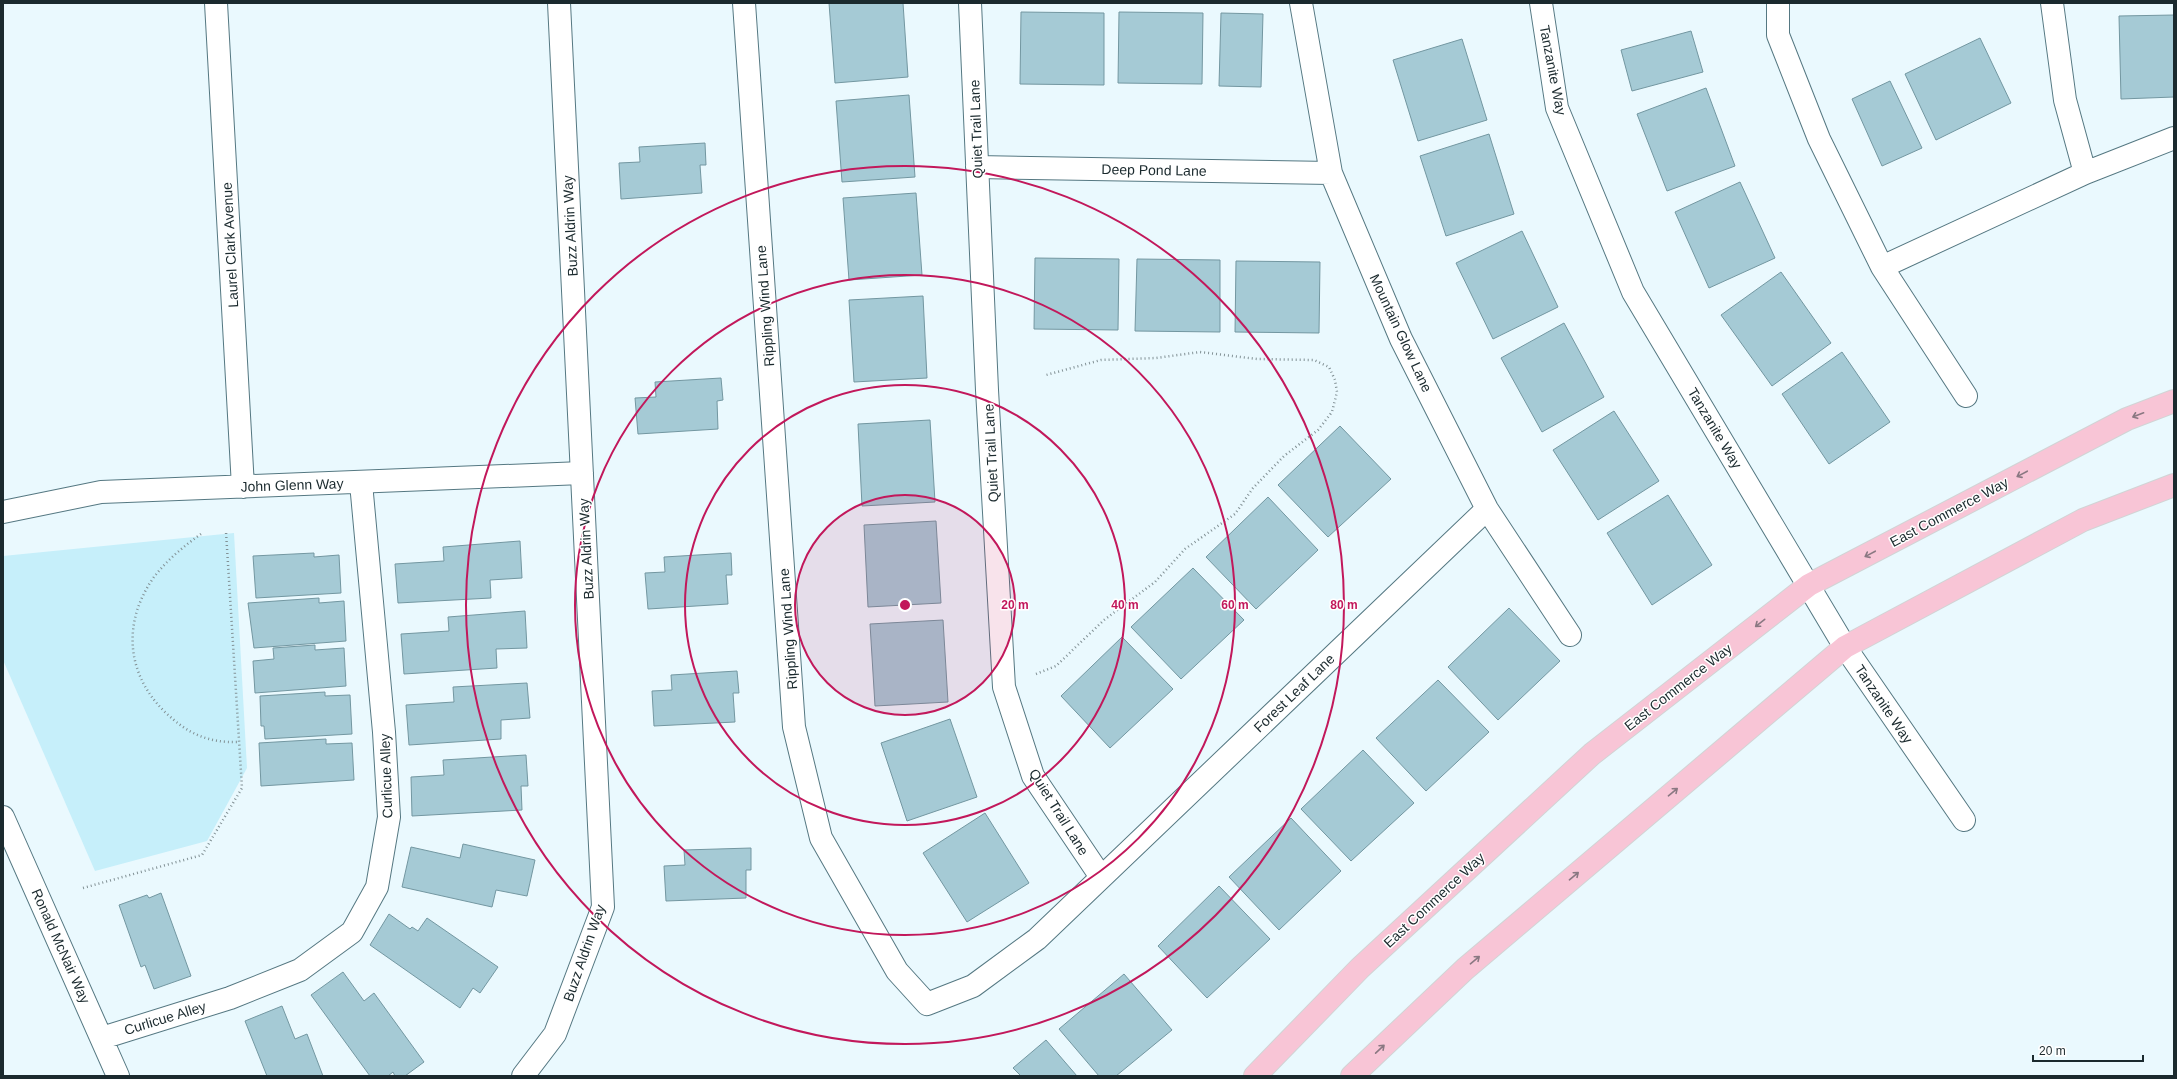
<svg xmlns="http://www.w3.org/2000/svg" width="2177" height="1079" viewBox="0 0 2177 1079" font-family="Arial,sans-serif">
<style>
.green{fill:#c6effa}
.building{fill:#a5cad5;stroke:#7397a1}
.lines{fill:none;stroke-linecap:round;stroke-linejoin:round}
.minor-casing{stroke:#557882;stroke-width:24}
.major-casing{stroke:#d1d4d5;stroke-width:24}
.path{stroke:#829195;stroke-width:2.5;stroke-dasharray:1 3;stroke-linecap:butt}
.minor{stroke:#fff;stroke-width:22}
.major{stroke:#f8c5d6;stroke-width:22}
.oneway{stroke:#8a7882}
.ring{fill:none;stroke:#c2185b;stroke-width:2}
.labels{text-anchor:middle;stroke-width:3;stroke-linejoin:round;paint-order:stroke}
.street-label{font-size:14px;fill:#1b2a2e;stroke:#fff}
.centre{fill:#c2185b;stroke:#fff;stroke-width:2}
.ring-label{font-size:12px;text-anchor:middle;font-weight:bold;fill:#c2185b;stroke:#fff;stroke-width:3;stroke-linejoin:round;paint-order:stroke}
</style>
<rect width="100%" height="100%" fill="#eaf9fe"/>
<path class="green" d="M234,533L247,768L207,841L95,871L3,660V556Z"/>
<path class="building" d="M829,3H903L908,77L835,83Z
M1021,12L1104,13V85L1020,84Z
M1119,12L1203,13L1202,84L1118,83Z
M1221,13L1263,14L1261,87L1219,86Z
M2174,15V97L2121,99L2119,16Z
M1691,31L1703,72L1632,91L1621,50Z
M1980,38L2011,103L1936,140L1905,74Z
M1462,39L1487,120L1418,141L1393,60Z
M1890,81L1922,148L1882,166L1852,99Z
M1706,88L1735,166L1667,191L1637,114Z
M909,95L915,177L842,182L836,101Z
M1489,134L1514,214L1446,236L1420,156Z
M705,143L706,165H700L702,193L621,199L619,163L640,162L639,147Z
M1740,182L1775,258L1709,288L1675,212Z
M916,193L922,275L849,280L843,198Z
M1522,231L1558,307L1493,339L1456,263Z
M1035,258L1119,259L1118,330L1034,329Z
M1137,259L1220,260V332L1135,331Z
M1236,261L1320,262L1319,333L1235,332Z
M1781,272L1831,343L1772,386L1721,315Z
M923,296L927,378L854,382L849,300Z
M1564,323L1604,397L1542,432L1501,358Z
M1842,352L1890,422L1829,464L1782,394Z
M721,378L723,400L717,401L718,429L638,434L635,398L656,397L655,382Z
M1614,411L1659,481L1598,520L1553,450Z
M930,420L935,502L862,506L858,424Z
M1340,426L1391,479L1328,537L1278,485Z
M1668,495L1712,565L1652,605L1607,533Z
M1268,497L1318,550L1256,609L1206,557Z
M936,521L941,603L868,607L864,525Z
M520,541L522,578L490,580L491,598L398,603L395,564L444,561L443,547Z
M314,553V557L339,555L341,593L256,598L253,556Z
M731,553L732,575H726L728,604L648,609L645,573L665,572L664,557Z
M1193,568L1244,620L1181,679L1131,627Z
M319,598V603L344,601L346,641L254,648L248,603Z
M1509,608L1560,661L1498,720L1448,667Z
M525,611L527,648L496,649L497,668L404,674L401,634L449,631L448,617Z
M943,620L948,702L875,706L870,624Z
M1122,637L1173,689L1110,748L1061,696Z
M315,645V650L344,648L346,686L255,693L253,661L274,659L273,648Z
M737,671L739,693H733L735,722L654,726L652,691L672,690L671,675Z
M1438,680L1489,732L1426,791L1376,738Z
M527,683L530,718L501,720V739L409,745L406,705L454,702L453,687Z
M325,692V696L350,695L352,734L265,739L264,726H261L260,696Z
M950,719L977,797L907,821L881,743Z
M326,739V744L352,743L354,780L261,786L259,743Z
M1363,750L1414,803L1351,861L1301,809Z
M526,755L528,786H521L522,810L412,816L411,777L444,775L443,760Z
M985,813L1029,883L967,922L923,853Z
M1291,818L1341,871L1279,930L1229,877Z
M463,844L535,860L527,896L496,890L492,907L402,887L411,847L460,858Z
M751,848V870H746V898L666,901L664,866L685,865L684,850Z
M1219,886L1270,939L1207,998L1158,946Z
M161,893L191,976L154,989L145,965L141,967L119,905L147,895L149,898Z
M389,914L410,929L412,927L418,931L427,918L498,967L480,993L473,988L460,1008L370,945Z
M343,972L364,1001L374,993L424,1062L405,1076H395L393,1072L388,1076H370L311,995Z
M1124,974L1172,1030L1116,1076H1099L1059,1029Z
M282,1006L295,1039L307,1034L323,1076H267L245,1021Z
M1046,1040L1077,1076H1021L1013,1068Z"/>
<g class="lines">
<g class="minor-casing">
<path id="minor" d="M216,3L243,487
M744,3L794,727L821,838L897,971L927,1004L973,986L1037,939L1487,509
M970,3L987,390L1004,687L1033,776L1101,877
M1301,3L1331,173L1401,339L1487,509L1570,635
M1541,3L1557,108L1633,292L1845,647L1964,820
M1778,3V35L1819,139L1882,267
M2052,3L2065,100L2085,173
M977,167L1331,173
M1966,396L1882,267L2085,173L2174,138
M3,512L101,492L582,473
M3,817L118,1076
M102,1038L230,998L300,970L352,932L377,887L389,817L384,732L361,483
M523,1076L555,1034L603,907L559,3"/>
</g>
<g class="major-casing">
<path id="major" d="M1255,1076L1360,968L1592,754L1809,585L2127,419L2174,401
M1352,1076L1465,969L1845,647L2083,520L2174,485"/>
</g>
<path class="path" d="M201,534C184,546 167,560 154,577C122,622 126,674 165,712C188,734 208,743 239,742
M1036,674L1056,666L1104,620L1155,582L1185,549L1235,514L1253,488L1284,456L1318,430L1332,412L1337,392L1335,380L1329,367L1314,360L1257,359L1200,352L1156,358L1101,360L1046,375
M83,888L202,855L242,788L226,532"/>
<use href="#minor" class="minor"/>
<use href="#major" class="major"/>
</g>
<defs><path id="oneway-shaft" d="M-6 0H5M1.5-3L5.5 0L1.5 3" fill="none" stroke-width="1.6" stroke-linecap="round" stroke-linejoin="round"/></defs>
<g class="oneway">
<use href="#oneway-shaft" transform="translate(2138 415) rotate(159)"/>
<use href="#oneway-shaft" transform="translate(2022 474) rotate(152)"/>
<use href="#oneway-shaft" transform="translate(1870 554) rotate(152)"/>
<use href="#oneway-shaft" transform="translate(1760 623) rotate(142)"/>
<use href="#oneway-shaft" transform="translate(1673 792) rotate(-40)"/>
<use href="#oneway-shaft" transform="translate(1574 876) rotate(-40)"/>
<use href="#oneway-shaft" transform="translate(1475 960) rotate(-40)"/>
<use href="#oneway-shaft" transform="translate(1380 1049) rotate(-43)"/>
</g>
<circle cx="905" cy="605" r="110" fill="#c2185b" fill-opacity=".12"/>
<g class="ring">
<circle cx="905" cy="605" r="110"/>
<circle cx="905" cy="605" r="220"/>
<circle cx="905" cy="605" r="330"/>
<circle cx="905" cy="605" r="439"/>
</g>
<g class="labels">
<g class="street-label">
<text transform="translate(1553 70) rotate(79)" y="5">Tanzanite Way</text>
<text transform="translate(976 129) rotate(-92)" y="5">Quiet Trail Lane</text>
<text transform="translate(1154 170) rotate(1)" y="5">Deep Pond Lane</text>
<text transform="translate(570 226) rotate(-93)" y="5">Buzz Aldrin Way</text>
<text transform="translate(230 245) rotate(-93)" y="5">Laurel Clark Avenue</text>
<text transform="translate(765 306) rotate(-94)" y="5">Rippling Wind Lane</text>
<text transform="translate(1401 333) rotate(65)" y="5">Mountain Glow Lane</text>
<text transform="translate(1715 428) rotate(59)" y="5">Tanzanite Way</text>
<text transform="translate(991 453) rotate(-93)" y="5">Quiet Trail Lane</text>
<text transform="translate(292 485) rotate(-2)" y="5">John Glenn Way</text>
<text transform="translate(1949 512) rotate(-28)" y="5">East Commerce Way</text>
<text transform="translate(586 549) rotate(-93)" y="5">Buzz Aldrin Way</text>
<text transform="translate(788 629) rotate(-94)" y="5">Rippling Wind Lane</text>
<text transform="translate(1678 687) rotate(-38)" y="5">East Commerce Way</text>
<text transform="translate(1294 693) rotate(-44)" y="5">Forest Leaf Lane</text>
<text transform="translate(1884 704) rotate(56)" y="5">Tanzanite Way</text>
<text transform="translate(386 776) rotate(-92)" y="5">Curlicue Alley</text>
<text transform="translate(1059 812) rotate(58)" y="5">Quiet Trail Lane</text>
<text transform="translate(1434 900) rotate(-43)" y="5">East Commerce Way</text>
<text transform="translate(61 946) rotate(66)" y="5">Ronald McNair Way</text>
<text transform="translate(584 953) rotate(-71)" y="5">Buzz Aldrin Way</text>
<text transform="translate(165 1018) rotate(-17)" y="5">Curlicue Alley</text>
</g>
</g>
<circle cx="905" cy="605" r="6" class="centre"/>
<g class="ring-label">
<text x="1015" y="609">20 m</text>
<text x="1125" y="609">40 m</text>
<text x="1235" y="609">60 m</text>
<text x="1344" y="609">80 m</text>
</g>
<rect width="2177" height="1079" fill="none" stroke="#1b2a2e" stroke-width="8"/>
<path d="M2033 1055v6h110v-6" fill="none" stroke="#1b2a2e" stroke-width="2"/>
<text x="2039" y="1055" font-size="12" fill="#1b2a2e" stroke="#ffffff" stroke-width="3" paint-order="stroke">20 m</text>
</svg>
